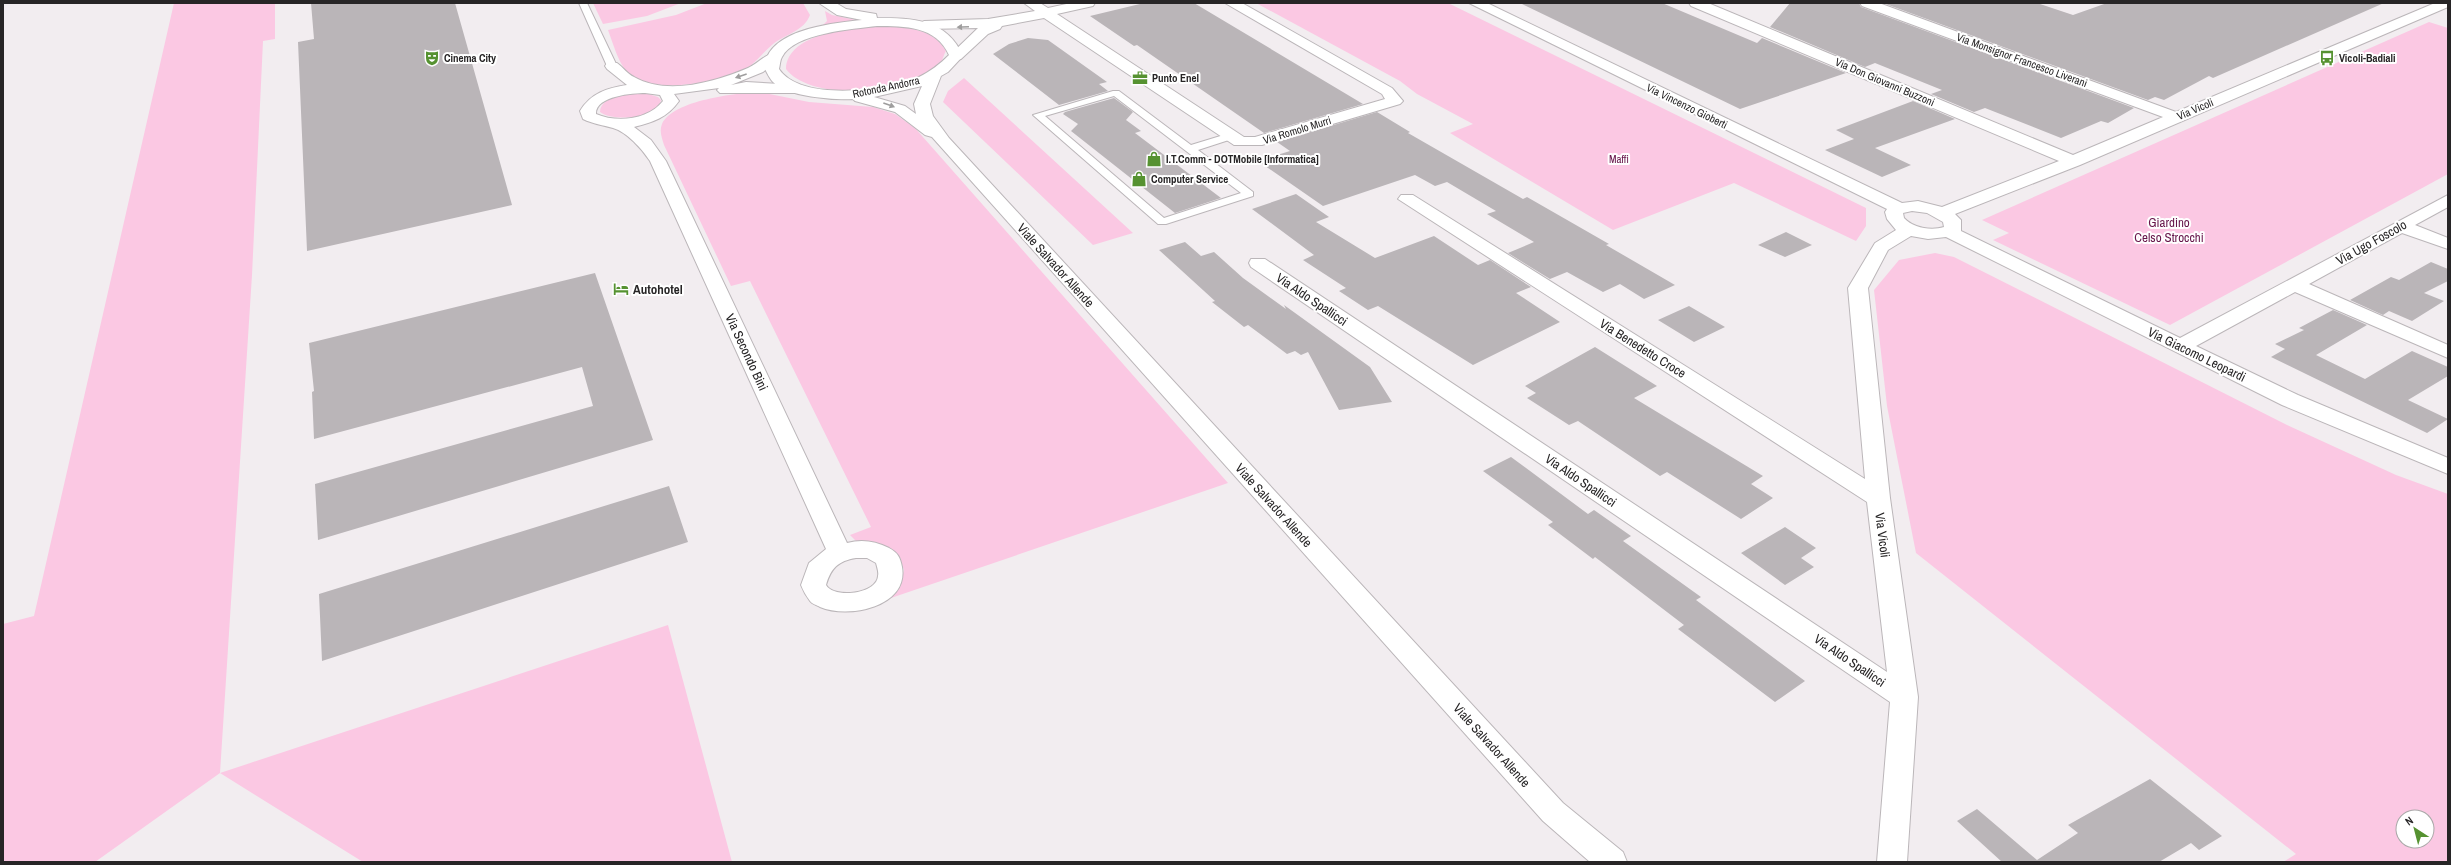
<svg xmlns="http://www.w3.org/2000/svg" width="2451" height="865" viewBox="0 0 2451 865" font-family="'Archivo Narrow',sans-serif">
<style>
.green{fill:#fbc8e3;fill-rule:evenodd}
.building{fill:#bab5b8}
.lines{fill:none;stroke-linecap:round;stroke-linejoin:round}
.service-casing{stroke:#bbb6b9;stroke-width:2}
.minor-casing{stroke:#bbb6b9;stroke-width:2}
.secondary-casing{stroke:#bbb6b9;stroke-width:2}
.service{fill:#fff;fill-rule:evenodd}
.minor{fill:#fff;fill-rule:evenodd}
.secondary{fill:#fff;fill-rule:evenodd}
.oneway{fill:#9e9d9d}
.labels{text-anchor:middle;stroke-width:4;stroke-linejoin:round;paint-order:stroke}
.far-poi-label{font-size:11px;font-weight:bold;fill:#272526;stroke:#fff;text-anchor:start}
.far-street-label{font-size:11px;fill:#272526;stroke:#fff}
.far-park-label{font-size:11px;fill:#66154a;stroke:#fff}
.park-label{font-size:13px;fill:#66154a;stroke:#fff}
.street-label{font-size:13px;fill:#272526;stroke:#fff}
.poi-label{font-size:13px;font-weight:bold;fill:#272526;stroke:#fff;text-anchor:start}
</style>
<rect width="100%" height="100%" fill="#f2edf0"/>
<path class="green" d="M174,3H275V39L263,41L252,275L220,773L668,625L732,862H363L220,773L95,862H3V624L34,616Z
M593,3H681L647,16L603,24Z
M707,3H803L810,15C804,31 786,34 773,44C761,54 753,67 739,73C715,83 646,95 627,72C618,62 613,43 608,30L676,15Z
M1256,3H1448L1866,208V226L1856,241L1734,183L1613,230L1450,133L1473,124L1417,94L1400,81Z
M825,11L832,15L861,21L819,29L827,21Z
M2429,22L2448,28V174L2170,325L1993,240L2009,233L1982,220Z
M884,26C907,28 934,28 946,51C944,54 943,59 941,62C916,95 811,103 786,69C787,32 856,27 884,26Z
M964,78L1133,233L1093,245L943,102L948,91Z
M760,92L809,102L873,107L895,114L915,128L1228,483L888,599L900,587L904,570L900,558L879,544L856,541L850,535L871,527L750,281L731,286L664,145C662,138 659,131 662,124C673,100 737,93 760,92Z
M645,93L658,97L661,100C658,119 613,122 600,112C601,94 633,93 645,93Z
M1935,253L1954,257L2287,425L2396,475L2448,494V862H2283L2296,854L1916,553L1887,406L1874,290L1899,260ZM2403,817H2427V841H2403Z"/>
<path class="building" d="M311,3H455L512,205L307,251L298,42L314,39Z
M1144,3H1194L1363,104L1264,133L1137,45L1134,46L1090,16Z
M1520,3H1662L1757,43L1762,38L1846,73L1740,109Z
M1790,3H1859L1861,7L2134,108L2108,123L2101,121L2061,138L1985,108L1974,112L1931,94L1942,90L1875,63L1865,67L1770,27Z
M1883,3H2037L2073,15L2107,3H2384L2213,78L2209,76L2164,100L2155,97L2148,100Z
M1028,38L1048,40L1107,82L1099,84L1108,91L1059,105L993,54L1009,44Z
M1114,98L1133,112L1126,120L1141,131L1135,133L1221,198L1175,213L1071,131L1078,124L1063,114L1065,112Z
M1913,101L1955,119L1875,148L1911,165L1882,177L1825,150L1854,139L1836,130Z
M1377,112L1410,132L1408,133L1523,199L1527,197L1609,244L1606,245L1675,285L1644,299L1620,284L1603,292L1567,272L1550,279L1508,253L1534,242L1487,214L1496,211L1447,182L1435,186L1415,175L1323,206L1258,161L1290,151L1277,142Z
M1296,194L1329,217L1316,222L1375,258L1434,236L1478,265L1490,260L1531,287L1516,293L1560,322L1473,365L1378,306L1368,310L1339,291L1346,288L1303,260L1314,255L1252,209Z
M1786,232L1812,245L1785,257L1758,245Z
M1185,242L1201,256L1214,252L1243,278L1286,309L1284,305L1370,367L1392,402L1339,410L1308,352L1301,355L1295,351L1287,354L1248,325L1244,327L1212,302L1215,301L1159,250Z
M2431,262L2448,269V281L2424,293L2444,301L2412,321L2389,311L2383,315L2350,300L2391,277L2399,280Z
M595,273L653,440L318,540L315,484L593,406L582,367L314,439L312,392L314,391L309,343Z
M1689,306L1725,327L1694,342L1658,320Z
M2333,310L2367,325L2316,355L2365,379L2412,351L2448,367V376L2408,400L2448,419L2427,433L2271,357L2285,349L2275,344L2304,330L2299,328Z
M1595,347L1657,386L1634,398L1763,476L1751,484L1773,498L1741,519L1667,472L1660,476L1578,421L1569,425L1527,398L1536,393L1525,386Z
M1511,457L1588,514L1594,510L1631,536L1623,541L1701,597L1696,600L1805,681L1775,702L1678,629L1684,625L1595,557L1593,559L1548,525L1553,522L1483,471Z
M669,486L688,542L322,661L319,594Z
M1785,527L1816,548L1801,558L1814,567L1785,585L1741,553Z
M2150,779L2222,836L2199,850L2191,843L2159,862H2002L1957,821L1977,809L2037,860L2078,833L2068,825Z"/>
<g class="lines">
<g class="service-casing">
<path id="service" d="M579,3H587L617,66L615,68L607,66Z
M1113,91H1119L1191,145L1227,134H1235V138L1198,150L1253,192V196L1166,224H1158L1033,115ZM1114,96L1241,193L1164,218L1045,116Z"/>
</g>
<g class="minor-casing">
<path id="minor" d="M1024,3H1040L1048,8L1071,3H1095L1093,6L1057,14L1244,137H1255L1385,99L1382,94L1225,3H1242L1392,88L1403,101L1400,104L1262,145H1234L1044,18L1002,26L1000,29L988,34L961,59L956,60L949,56L978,28L924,29L917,25L924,21L988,19L1035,11Z
M1469,3H1487L1902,203L1918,201L1942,207L2059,161L1691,6L1689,3H1708L2073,155L2163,117L1862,6L1860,3H1879L2176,112L2435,3H2448V7L2080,165L1955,214L1961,220V231L2180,338L2448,195V207L2415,225L2448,238V249L2402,233L2309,284L2448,345V358L2295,292L2196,346L2298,395L2448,458V474L2282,405L1946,237L1928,239L1911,236L1888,250L1868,288L1890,498L1918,697L1907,862H1877L1890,702L1251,267L1249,263L1251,259H1265L1887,672L1867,502L1398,199L1401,195H1413L1865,479L1848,288L1875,243L1896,230L1887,219L1885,212L1887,209ZM1912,211L1927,213L1943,222L1944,227C1931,231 1913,228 1904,218L1903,213Z
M774,53L781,57L763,72L731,85L746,82L799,85L807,90L804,93H720L717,90L719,88L674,94L679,101C667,118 653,122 634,127L651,140L666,161L847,543C862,539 875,541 889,548C898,553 900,557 902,567C909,607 848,619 820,607C817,605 812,604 810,601C806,596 803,590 801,585L809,563L826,549L650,161C642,149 627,132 613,128C603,125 593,124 583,119L580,111C591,93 607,88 627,85L607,69L605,66L607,63H617C623,67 627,74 634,77C667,96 715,82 748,68C757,64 764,55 774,53ZM645,93L660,95L663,101C648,120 617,123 596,114C595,96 633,93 645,93ZM856,558H867L876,563C877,567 879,572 878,576C877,594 834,599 826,585C831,568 838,561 856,558Z"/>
</g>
<g class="secondary-casing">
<path id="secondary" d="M819,3H836L846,9L876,14L877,18C913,18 947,19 963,56L948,72L941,76L930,104L933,116L949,138L1563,803L1623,852L1627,862H1590L1543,821L932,137L925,135L895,112L855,101L853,99C833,100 788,97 773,82C770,79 767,73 765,69C765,65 765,60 767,57C780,28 835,23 862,20L837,15ZM877,26C905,26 936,26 949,55C940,64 931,71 919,77C887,91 801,102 779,69C780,65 780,60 782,57C794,33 853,29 877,26ZM922,86L914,104L916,114L905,106L874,97Z"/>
</g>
<use href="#service" class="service"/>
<use href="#minor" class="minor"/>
<use href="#secondary" class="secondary"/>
</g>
<defs><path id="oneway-solid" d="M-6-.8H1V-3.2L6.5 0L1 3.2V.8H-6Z"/></defs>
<g class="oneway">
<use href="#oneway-solid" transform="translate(963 27) rotate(177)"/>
<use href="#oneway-solid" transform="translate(741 76) rotate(161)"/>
<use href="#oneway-solid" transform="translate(889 105) rotate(20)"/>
</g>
<defs>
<g id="theatre-bare" transform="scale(1.2)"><path d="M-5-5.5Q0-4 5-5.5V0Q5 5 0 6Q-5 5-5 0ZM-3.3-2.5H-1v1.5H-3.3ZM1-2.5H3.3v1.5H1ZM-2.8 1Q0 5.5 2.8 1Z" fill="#569231" stroke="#fff" stroke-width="2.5" paint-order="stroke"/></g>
<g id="bus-bare" transform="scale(1.2)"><path d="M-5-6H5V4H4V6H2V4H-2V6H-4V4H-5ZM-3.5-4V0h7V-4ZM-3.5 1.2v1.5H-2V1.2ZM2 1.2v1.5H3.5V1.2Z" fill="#569231" stroke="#fff" stroke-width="2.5" paint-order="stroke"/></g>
<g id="office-bare" transform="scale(1.2)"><path d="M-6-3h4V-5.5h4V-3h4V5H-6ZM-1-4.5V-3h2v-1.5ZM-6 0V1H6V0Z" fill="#569231" stroke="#fff" stroke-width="2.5" paint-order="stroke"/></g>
<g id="shop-bare" transform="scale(1.2)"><path d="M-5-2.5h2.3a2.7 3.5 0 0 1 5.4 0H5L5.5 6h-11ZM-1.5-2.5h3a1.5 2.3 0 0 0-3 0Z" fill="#569231" stroke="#fff" stroke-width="2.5" paint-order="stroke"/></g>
<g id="hotel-bare" transform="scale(1.2)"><path d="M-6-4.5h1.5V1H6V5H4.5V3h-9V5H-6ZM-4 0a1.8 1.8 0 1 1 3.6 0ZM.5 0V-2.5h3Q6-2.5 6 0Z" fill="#569231" stroke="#fff" stroke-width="2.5" paint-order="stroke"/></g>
</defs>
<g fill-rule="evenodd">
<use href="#theatre-bare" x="432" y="58"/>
<use href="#bus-bare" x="2327" y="58"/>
<use href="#office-bare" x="1140" y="78"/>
<use href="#shop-bare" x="1154" y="159"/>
<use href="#shop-bare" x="1139" y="179"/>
<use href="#hotel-bare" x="621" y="289"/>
</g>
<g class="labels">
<g class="far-poi-label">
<text x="444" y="62">Cinema City</text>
<text x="2339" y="62">Vicoli-Badiali</text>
<text x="1152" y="82">Punto Enel</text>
<text x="1166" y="163">I.T.Comm - DOTMobile [Informatica]</text>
<text x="1151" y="183">Computer Service</text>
</g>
<g class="far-street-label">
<text transform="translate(2022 60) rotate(20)" y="4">Via Monsignor Francesco Liverani</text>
<text transform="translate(1885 82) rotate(23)" y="4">Via Don Giovanni Buzzoni</text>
<text transform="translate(886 87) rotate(-12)" y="4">Rotonda Andorra</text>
<text transform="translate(1687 106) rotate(26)" y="4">Via Vincenzo Gioberti</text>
<text transform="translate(2195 109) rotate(-23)" y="4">Via Vicoli</text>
<text transform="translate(1297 130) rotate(-17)" y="4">Via Romolo Murri</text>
</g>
<g class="far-park-label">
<text x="1619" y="163">Maffi</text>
</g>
<g class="park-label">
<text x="2169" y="227">Giardino<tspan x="2169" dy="15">Celso Strocchi</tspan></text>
</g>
<g class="street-label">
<text transform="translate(2371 242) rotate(-29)" y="5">Via Ugo Foscolo</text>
<text transform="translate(1056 265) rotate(48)" y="5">Viale Salvador Allende</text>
<text transform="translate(1312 299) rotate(34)" y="5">Via Aldo Spallicci</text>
<text transform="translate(1643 348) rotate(32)" y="5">Via Benedetto Croce</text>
<text transform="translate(747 352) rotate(65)" y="5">Via Secondo Bini</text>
<text transform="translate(2197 354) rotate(26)" y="5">Via Giacomo Leopardi</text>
<text transform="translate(1581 480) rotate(34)" y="5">Via Aldo Spallicci</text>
<text transform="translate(1274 505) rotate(48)" y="5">Viale Salvador Allende</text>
<text transform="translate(1883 535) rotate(83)" y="5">Via Vicoli</text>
<text transform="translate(1850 660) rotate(34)" y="5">Via Aldo Spallicci</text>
<text transform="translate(1492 745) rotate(48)" y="5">Viale Salvador Allende</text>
</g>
<g class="poi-label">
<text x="633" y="294">Autohotel</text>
</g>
</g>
<rect width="2451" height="865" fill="none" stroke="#272526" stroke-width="8"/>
<g transform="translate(2415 829) rotate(324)"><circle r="19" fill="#ffffff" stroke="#a9a8a8"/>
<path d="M0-3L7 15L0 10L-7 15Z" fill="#569231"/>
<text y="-6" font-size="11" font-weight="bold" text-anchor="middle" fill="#272526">N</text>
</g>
</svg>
